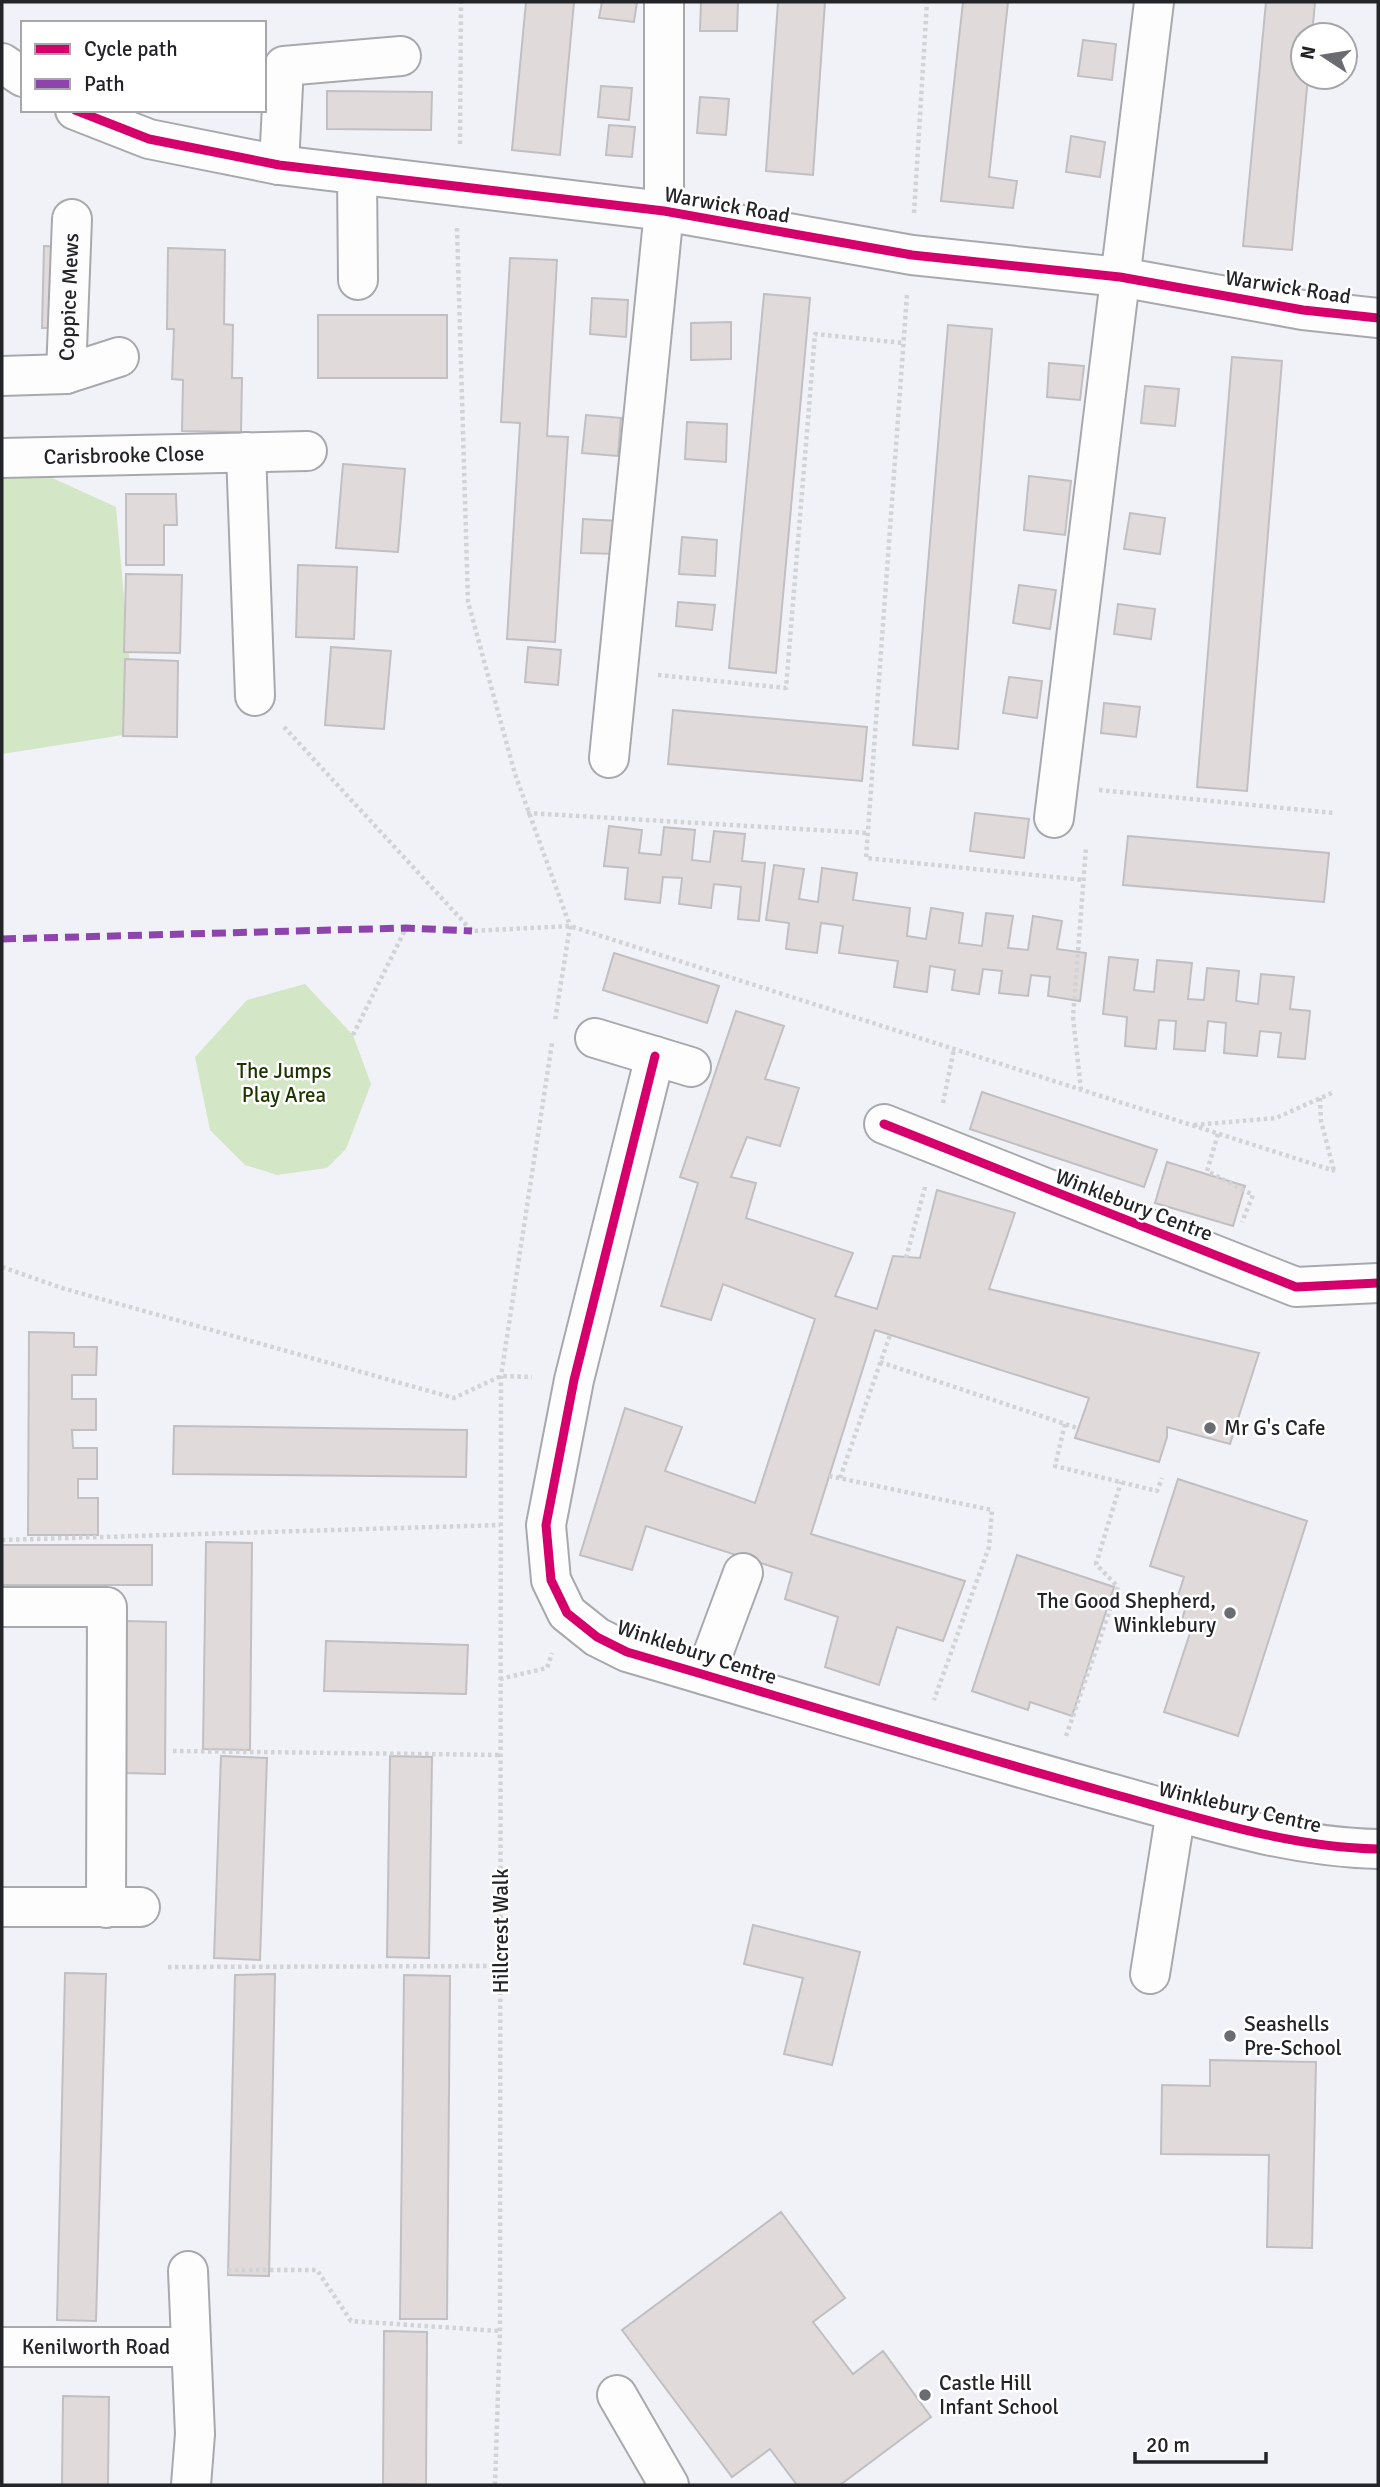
<svg xmlns="http://www.w3.org/2000/svg" width="1380" height="2487" viewBox="0 0 1380 2487" font-family="Signika,sans-serif">
<style>
.green{fill:#d3e6c5}
.building{fill:#e1dadb;stroke:#c1bfc2;stroke-width:2}
.lines{fill:none;stroke-linecap:round;stroke-linejoin:round}
.minor-casing{stroke:#a8a9ad;stroke-width:42}
.path{stroke:#d2d3d5;stroke-width:4.5;stroke-dasharray:3.5 3.5;stroke-linecap:butt}
.minor{stroke:#fdfdfe;stroke-width:38}
.quiet{stroke:#8e44ad;stroke-width:7;stroke-dasharray:14 7;stroke-linecap:butt}
.cycleway-casing{stroke:#fff;stroke-width:13}
.cycleway{stroke:#d6006c;stroke-width:9}
.poi-dot{fill:#6b6c71;stroke:#fff;stroke-width:2.5}
.labels{text-anchor:middle;stroke-width:5;stroke-linejoin:round;paint-order:stroke}
.street-label{font-size:21px;fill:#232428;stroke:#fff}
.park-label{font-size:21px;fill:#1d3500;stroke:#fff}
.poi-label{font-size:21px;fill:#232428;stroke:#fff;text-anchor:start}
</style>
<rect width="100%" height="100%" fill="#f1f2f8"/>
<path class="green" d="M2,455L116,507L136,733L2,754Z
M305,984L353,1035L371,1084L346,1149L327,1168L277,1175L245,1165L210,1130L195,1057L247,1000Z"/>
<path class="building" d="M526,2H574L560,155L512,150Z
M602,2H637L634,22L599,18Z
M701,2H738L737,31H700Z
M778,2H825L813,175L766,171Z
M963,2H1008L989,177L1017,181L1013,208L941,201Z
M1266,2H1315L1312,35H1303V77H1308L1292,250L1243,246Z
M1083,40L1116,44L1112,80L1078,76Z
M601,86L632,88L629,120L598,117Z
M327,91L432,92L431,130L327,129Z
M700,97L729,99L726,135L697,133Z
M609,125L635,127L632,157L606,155Z
M1071,136L1105,142L1100,177L1066,172Z
M44,246L76,247L75,328H42Z
M168,248L225,250L224,324L233,325L232,378H242L241,432L182,431L183,380L172,379L174,329H167Z
M510,258L557,260L547,436L568,437L555,642L507,639L520,423L501,422Z
M764,294L810,298L776,673L729,668Z
M592,298L628,300L626,337L590,334Z
M318,315H447V378H318Z
M731,322V359L691,360V323Z
M948,325L992,329L958,749L913,745Z
M1232,357L1282,361L1247,791L1197,787Z
M1049,363L1084,366L1080,400L1047,397Z
M1145,386L1179,389L1175,426L1141,423Z
M586,415L621,418L618,456L582,453Z
M687,422L727,424L726,462L685,459Z
M343,464L405,469L398,552L336,548Z
M1029,476L1071,481L1065,535L1024,530Z
M126,494H176L177,525H164V565H126Z
M1130,513L1165,518L1160,554L1124,549Z
M583,519L619,521L618,554L581,553Z
M682,537L717,540L715,576L679,574Z
M298,565L357,567L354,639L296,637Z
M126,574L182,575L180,653L124,652Z
M1019,585L1056,590L1050,629L1013,623Z
M678,602L715,605L712,630L676,626Z
M1118,604L1155,609L1151,639L1114,634Z
M331,647L391,651L384,729L325,725Z
M528,647L561,650L558,685L525,682Z
M125,659L178,661L177,737L123,736Z
M1009,677L1042,681L1037,718L1003,713Z
M1104,703L1140,707L1136,737L1101,733Z
M673,710L867,727L862,781L668,764Z
M975,813L1029,819L1024,858L970,851Z
M609,826L642,830L639,853L661,855L664,827L695,830L692,860L710,862L714,831L745,834L742,861L765,863L759,921L738,919L741,887L714,884L711,908L679,904L682,878L663,877L660,903L625,899L628,868L604,866Z
M1128,836L1329,853L1324,902L1123,885Z
M774,865L804,869L799,899L818,902L822,868L857,873L853,900L910,908L907,936L926,939L931,908L963,913L959,943L982,946L986,913L1013,916L1008,948L1028,950L1033,916L1062,921L1057,949L1086,953L1080,1001L1048,996L1050,977L1031,975L1028,996L999,993L1002,971L983,969L979,994L952,990L955,970L930,966L927,992L894,987L898,961L839,953L843,926L821,923L817,953L786,949L789,923L766,920Z
M614,953L719,986L707,1023L603,990Z
M1109,957L1138,960L1134,990L1154,992L1157,960L1192,963L1188,999L1204,1000L1207,968L1239,971L1236,1001L1258,1004L1261,974L1294,977L1290,1009L1310,1011L1305,1059L1278,1057L1281,1033L1260,1031L1257,1056L1224,1053L1226,1023L1208,1021L1205,1051L1174,1049L1176,1021L1159,1020L1156,1049L1125,1046L1127,1017L1103,1014Z
M736,1011L784,1026L765,1079L799,1088L780,1146L747,1137L731,1177L756,1183L746,1218L853,1253L835,1296L877,1309L893,1256L920,1258L937,1190L1015,1213L989,1289L1259,1353L1230,1444L1167,1427V1437L1159,1462L1075,1438L1089,1398L875,1330L811,1534L965,1581L943,1641L897,1627L879,1685L825,1667L838,1617L785,1599L792,1573L646,1526L632,1570L580,1555L625,1408L682,1427L665,1471L755,1503L815,1319L723,1284L711,1320L661,1306L698,1183L680,1177Z
M982,1092L1157,1150L1144,1187L970,1129Z
M1167,1162L1245,1186L1233,1226L1155,1203Z
M29,1332L74,1333V1347H97L96,1375H72V1399H96V1430H72L73,1448H97V1479H78V1498H98V1535H28Z
M174,1426L467,1430L466,1477L173,1474Z
M1178,1479L1307,1521L1238,1736L1164,1712L1191,1630L1180,1626L1188,1600L1178,1596L1184,1577L1150,1566Z
M206,1542L252,1543L250,1750L203,1749Z
M2,1545H152V1585H2Z
M1017,1555L1114,1587L1072,1716L1030,1702L1028,1710L972,1691Z
M124,1621L166,1622L165,1774L124,1773Z
M326,1641L468,1645L466,1694L324,1691Z
M221,1756L267,1758L260,1960L214,1958Z
M390,1756L432,1757L429,1958L387,1957Z
M753,1925L860,1952L832,2065L784,2054L803,1978L744,1964Z
M65,1973L106,1974L96,2321L57,2320Z
M275,1974L269,2276L228,2275L235,1975Z
M404,1975L450,1976L447,2319H400Z
M1210,2060L1316,2062L1312,2248L1267,2247L1269,2155L1161,2154L1162,2085L1210,2086Z
M781,2212L845,2298L813,2322L853,2374L883,2351L931,2417L840,2485H797L770,2449L732,2477L622,2330Z
M384,2331L427,2332L426,2485L383,2484Z
M63,2396L109,2397L108,2485H62Z"/>
<g class="lines">
<g class="minor-casing">
<g id="minor">
<path d="M2,63L23,77"/>
<path d="M75,110L149,139L279,165L664,211L912,255L1120,277L1303,310L1378,318"/>
<path d="M279,165L284,66L401,56"/>
<path d="M357,175L358,280"/>
<path id="s1" d="M66,374L72,219"/>
<path d="M2,376L66,374L119,357"/>
<path d="M246,452L255,696"/>
<path id="s2" d="M2,458L307,451"/>
<path d="M609,758L664,211V2"/>
<path d="M1054,818L1154,2"/>
<path d="M595,1038L691,1067"/>
<path d="M655,1056L574,1380L546,1525L551,1580L567,1613L597,1637L627,1652C784,1698 941,1746 1099,1790C1191,1815 1283,1847 1378,1849"/>
<path d="M884,1124L1296,1287L1378,1283"/>
<path d="M2,1607H107L106,1908"/>
<path d="M705,1675L743,1573"/>
<path d="M2,1907H140"/>
<path d="M1150,1974L1176,1811"/>
<path d="M188,2271L195,2434L191,2485"/>
<path id="s3" d="M2,2347H190"/>
<path d="M617,2395L669,2485"/>
</g>
</g>
<path class="path" d="M460,144L461,2
M914,213L927,2
M457,228L468,602L515,774L570,926L555,1021
M907,295L866,858L1084,880
M658,675L786,688L815,334L903,343
M284,727L472,931L570,926L1335,1171
M1099,790L1334,813
M527,813L868,833
M353,1035L406,928
M1081,1090L1073,1017L1086,847
M1320,1098L1321,1121L1334,1171
M943,1103L954,1049
M1194,1125L1276,1118L1334,1092
M1218,1134L1207,1171L1253,1195L1242,1222
M906,1258L925,1187
M2,1267L62,1288L454,1398L501,1376L532,1377
M880,1362L1077,1428
M1065,1424L1055,1466L1157,1491L1162,1478
M829,1476L992,1510L989,1547L934,1700
M840,1478L890,1335
M2,1540L500,1525
M500,1679L547,1668L552,1653
M1066,1736L1118,1587L1096,1564L1121,1482
M173,1751L501,1755
M168,1967L501,1966
M228,2270H317L351,2321L500,2331
M495,2485L500,2331L501,1376L552,1043"/>
<use href="#minor" class="minor"/>
<path class="quiet" d="M2,939L406,928L472,931"/>
<g class="cycleway-casing">
<path id="cycleway" d="M75,110L149,139L279,165L664,211L912,255L1120,277L1303,310L1378,318
M655,1056L574,1380L546,1525L551,1580L567,1613L597,1637L627,1652C784,1698 941,1746 1099,1790C1191,1815 1283,1847 1378,1849
M884,1124L1296,1287L1378,1283"/>
</g>
<use href="#cycleway" class="cycleway"/>
</g>
<g class="poi-dot">
<circle cx="1210" cy="1428" r="7"/>
<circle cx="1230" cy="1613" r="7"/>
<circle cx="1230" cy="2036" r="7"/>
<circle cx="925" cy="2395" r="7"/>
</g>
<g class="labels">
<g class="street-label">
<text transform="translate(727 205) rotate(10)" y="7">Warwick Road</text>
<text transform="translate(1288 287) rotate(9)" y="7">Warwick Road</text>
<text dy="7" stroke="none"><textPath href="#s1" startOffset="77">Coppice Mews</textPath></text>
<text dy="7" stroke="none"><textPath href="#s2" startOffset="122">Carisbrooke Close</textPath></text>
<text transform="translate(1134 1205) rotate(21)" y="7">Winklebury Centre</text>
<text transform="translate(697 1652) rotate(18)" y="7">Winklebury Centre</text>
<text transform="translate(1240 1807) rotate(13)" y="7">Winklebury Centre</text>
<text transform="translate(501 1931) rotate(-90)" y="7">Hillcrest Walk</text>
<text dy="7" stroke="none"><textPath href="#s3" startOffset="94">Kenilworth Road</textPath></text>
</g>
<g class="park-label">
<text x="284" y="1078">The Jumps<tspan x="284" dy="24">Play Area</tspan></text>
</g>
<g class="poi-label">
<text x="1224" y="1435">Mr G's Cafe</text>
<text x="1216" y="1608" text-anchor="end">The Good Shepherd,<tspan x="1216" dy="24">Winklebury</tspan></text>
<text x="1244" y="2031">Seashells<tspan x="1244" dy="24">Pre-School</tspan></text>
<text x="939" y="2390">Castle Hill<tspan x="939" dy="24">Infant School</tspan></text>
</g>
</g>
<rect width="1380" height="2487" fill="none" stroke="#232428" stroke-width="7"/>
<rect x="21" y="21" width="245" height="91" fill="#ffffff" stroke="#a7a7a9" stroke-width="2"/>
<rect x="35" y="44" width="35" height="10" fill="#d6006c" stroke="#a7a7a9" stroke-width="2"/>
<text x="84" y="56" font-size="21" fill="#232428">Cycle path</text>
<rect x="35" y="79" width="35" height="10" fill="#8e44ad" stroke="#a7a7a9" stroke-width="2"/>
<text x="84" y="91" font-size="21" fill="#232428">Path</text>
<g transform="translate(1324 56) rotate(282)"><circle r="33" fill="#ffffff" stroke="#a7a7a9" stroke-width="2"/>
<path d="M0-5L12 26L0 18L-12 26Z" fill="#6b6c71"/>
<text y="-10" font-size="19" font-weight="bold" text-anchor="middle" fill="#232428">N</text>
</g>
<path d="M1135 2452v10h131v-10" fill="none" stroke="#232428" stroke-width="3.5"/>
<text x="1146" y="2452" font-size="21" fill="#232428" stroke="#ffffff" stroke-width="5" paint-order="stroke">20 m</text>
</svg>
